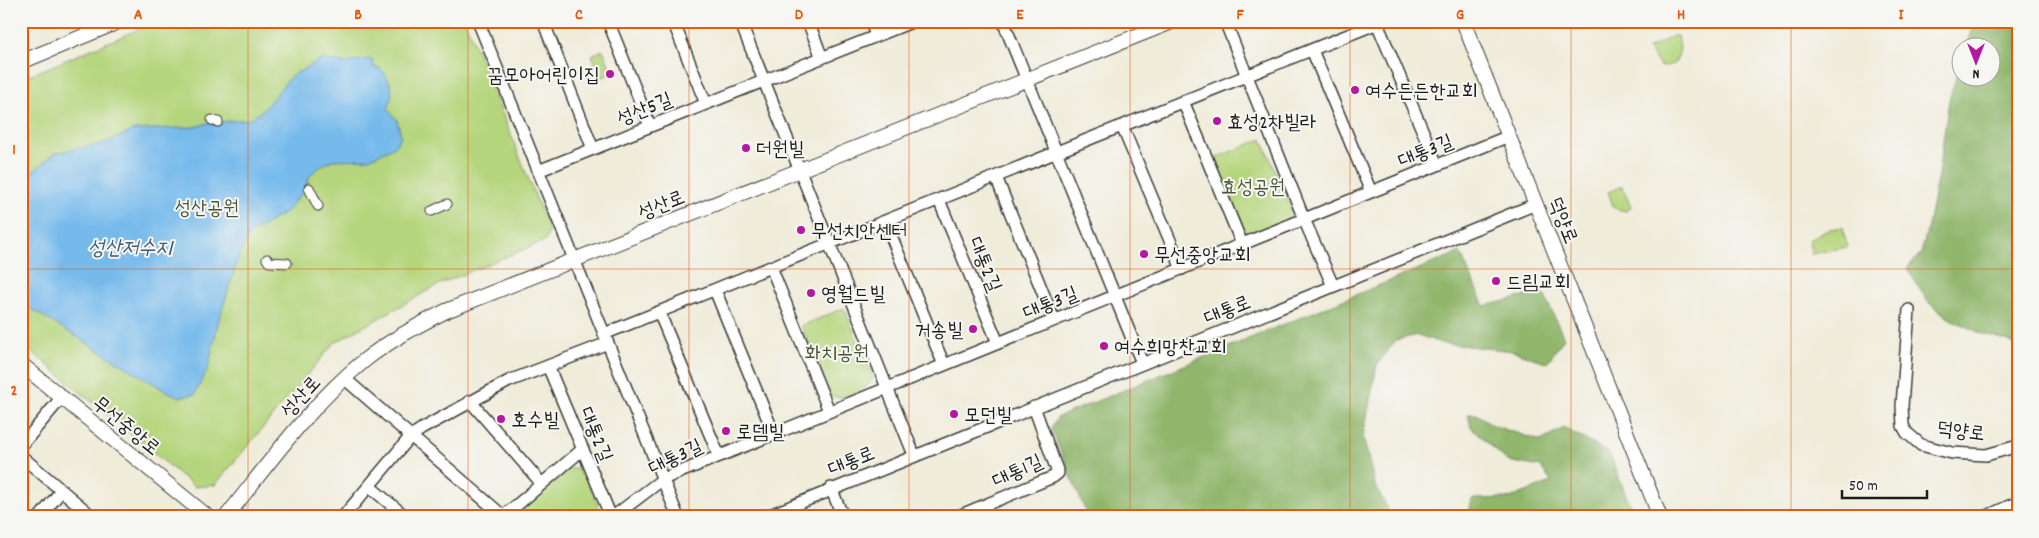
<svg xmlns="http://www.w3.org/2000/svg" width="2039" height="538" viewBox="0 0 2039 538" font-family="Dekko,'Poor Story',sans-serif">
<style>
.green{fill:#b5d57c;stroke:#68784c}
.forest{fill:#90b66c;stroke:#566944}
.water{fill:#76baec;stroke:#496b84}
.lines{fill:none;stroke-linecap:round;stroke-linejoin:round}
.pedestrian-casing{stroke:#3c3b38;stroke-width:11}
.minor-casing{stroke:#3c3b38;stroke-width:14}
.tertiary-casing{stroke:#3c3b38;stroke-width:16}
.pedestrian{stroke:#fff;stroke-width:9}
.minor{stroke:#fff;stroke-width:11}
.tertiary{stroke:#fff;stroke-width:14}
.grid{fill:none;stroke:#e8590c;stroke-width:1;stroke-opacity:0.55}
.poi-dot{fill:#b5179e;stroke:#f6f6f2;stroke-width:2}
.labels{text-anchor:middle;stroke-width:4;stroke-linejoin:round;paint-order:stroke}
.poi-label{font-size:20px;fill:#1c1c1c;stroke:#f6f6f2;text-anchor:start}
.street-label{font-size:20px;fill:#1c1c1c;stroke:#f6f6f2}
.park-label{font-size:20px;fill:#4a5439;stroke:#f6f6f2}
.water-label{font-size:21px;font-style:italic;fill:#405b6f;stroke:#f6f6f2}
.neatline{fill:none;stroke:#e8590c;stroke-width:2}
.grid-label{font-size:16px;text-anchor:middle;font-weight:bold;fill:#e8590c}
</style>
<rect width="100%" height="100%" fill="#f6f6f2"/>
<filter id="ink" filterUnits="userSpaceOnUse"><feTurbulence type="fractalNoise" baseFrequency=".02" numOctaves="2"/><feDisplacementMap in="SourceGraphic" scale="10" xChannelSelector="R" yChannelSelector="G"/><feConvolveMatrix kernelMatrix="1 2 1 2 8 2 1 2 1" color-interpolation-filters="sRGB"/></filter>
<filter id="wash" filterUnits="userSpaceOnUse"><feTurbulence type="fractalNoise" baseFrequency=".0096" numOctaves="4" result="noise"/><feDisplacementMap in="SourceGraphic" scale="20" xChannelSelector="R" yChannelSelector="G"/><feGaussianBlur stdDeviation="1.12" result="paint"/><feColorMatrix in="noise" values="0 0 0 0 0 0 0 0 0 0 0 0 0 0 0 0 0 1.4 0 .05"/><feComposite in="paint" operator="in"/></filter>
<g filter="url(#wash)">
<rect width="100%" height="100%" fill="#f0ecda"/>
<path class="green" d="M158,21H465L549,230L546,240L542,242L440,284L334,343L215,485L195,487L21,343V79Z
M1673,36H1677C1682,48 1680,53 1674,64L1661,67L1648,49Z
M603,50L612,73L601,78L592,55Z
M1262,139L1293,213L1290,221L1253,236L1244,232L1213,159Z
M1622,186L1631,207L1626,211L1614,208L1608,192Z
M1843,227L1847,247L1811,254L1809,240L1830,229Z
M844,308L873,378C864,393 848,400 830,396L801,326Z
M582,467L601,513L600,517H522L523,508L568,469Z"/>
<path class="forest" d="M1975,21H2018V347L2009,341L1980,333L1950,319L1928,302L1907,268L1921,253L1927,231L1938,175L1949,100L1961,63L1962,78H1992V48L1967,47Z
M1460,252L1484,306L1543,292L1564,338L1547,363L1513,351L1441,343L1418,335L1396,340L1377,365L1363,437L1375,485L1387,507L1388,517H1088L1051,428L1058,417Z
M1468,414H1476L1495,426L1541,441L1564,428L1609,453L1635,517H1468L1472,499L1511,498L1551,482L1541,467L1507,461L1471,427Z"/>
<path class="water" d="M323,59L344,63L369,59L373,61V67L380,68C392,82 395,92 388,109L397,120L401,136L395,146L369,159L332,160L324,164L310,175L304,190L286,212L249,234L236,265L218,323L208,369L195,394L180,397L164,390L21,303V224L24,218L21,189L29,175L55,153L105,143L135,130L195,127L208,123L250,119L263,110L291,76Z"/>
</g>
<g filter="url(#ink)">
<g class="lines">
<g class="pedestrian-casing">
<path id="pedestrian" d="M212,120L218,122
M309,188L318,206
M432,211L447,204
M267,259L269,262L287,263"/>
</g>
<g class="minor-casing">
<path id="minor" d="M478,21L678,517
M543,21L593,149
M608,21L650,126
M673,21L706,104
M740,21L914,455
M808,21L822,58
M871,21L876,36
M1003,21L1142,363
M1225,21L1304,219L1333,286
M1377,23L1437,165
M1312,50L1371,192
M1183,101L1242,244
M1122,126L1182,269
M538,171L914,21
M996,177L1054,320
M939,200L998,343
M885,221L944,365
M771,267L829,411
M715,290L774,434
M1909,310L1902,406L1903,426L1907,433L1921,445L1952,453L1986,455L2018,446
M659,312L719,456
M604,334L1383,21
M548,366L611,517
M344,378L504,517
M470,401L542,484
M21,446L62,397
M21,456L93,517
M369,486L406,517
M831,488L843,517
M504,516L583,449
M40,517L61,491
M343,517L411,436L423,428L509,381L608,343
M613,517L663,479L1509,136
M765,517L1536,204
M956,517L1053,477L1058,473L1034,407
M1985,517L2018,502"/>
</g>
<g class="tertiary-casing">
<path id="tertiary" d="M1463,21L1660,517
M21,62L120,21
M21,364L208,517
M226,517C269,463 311,404 365,360C389,341 418,325 446,311L1174,21"/>
</g>
<use href="#pedestrian" class="pedestrian"/>
<use href="#minor" class="minor"/>
<use href="#tertiary" class="tertiary"/>
</g>
</g>
<path class="grid" d="M248,21V517M468,21V517M689,21V517M909,21V517M1130,21V517M1350,21V517M1571,21V517M1791,21V517M21,269H2018"/>
<g class="poi-dot">
<circle cx="610" cy="74" r="5"/>
<circle cx="1355" cy="90" r="5"/>
<circle cx="1217" cy="121" r="5"/>
<circle cx="746" cy="148" r="5"/>
<circle cx="801" cy="230" r="5"/>
<circle cx="1144" cy="254" r="5"/>
<circle cx="1496" cy="281" r="5"/>
<circle cx="811" cy="293" r="5"/>
<circle cx="973" cy="329" r="5"/>
<circle cx="1104" cy="346" r="5"/>
<circle cx="954" cy="414" r="5"/>
<circle cx="501" cy="419" r="5"/>
<circle cx="726" cy="431" r="5"/>
</g>
<g class="labels">
<g class="poi-label">
<text x="600" y="81" text-anchor="end">꿈모아어린이집</text>
<text x="1365" y="97">여수든든한교회</text>
<text x="1227" y="128">효성2차빌라</text>
<text x="756" y="155">더원빌</text>
<text x="811" y="237">무선치안센터</text>
<text x="1154" y="261">무선중앙교회</text>
<text x="1506" y="288">드림교회</text>
<text x="821" y="300">영월드빌</text>
<text x="963" y="336" text-anchor="end">거송빌</text>
<text x="1114" y="353">여수희망찬교회</text>
<text x="964" y="421">모던빌</text>
<text x="511" y="426">호수빌</text>
<text x="736" y="438">로뎀빌</text>
</g>
<g class="street-label">
<text transform="translate(644 108) rotate(-22)" y="7">성산5길</text>
<text transform="translate(1425 150) rotate(-22)" y="7">대통3길</text>
<text transform="translate(661 204) rotate(-22)" y="7">성산로</text>
<text transform="translate(1564 220) rotate(68)" y="7">덕양로</text>
<text transform="translate(986 264) rotate(68)" y="7">대통2길</text>
<text transform="translate(1050 302) rotate(-22)" y="7">대통3길</text>
<text transform="translate(1227 309) rotate(-22)" y="7">대통로</text>
<text transform="translate(300 396) rotate(-48)" y="7">성산로</text>
<text transform="translate(127 425) rotate(39)" y="7">무선중앙로</text>
<text transform="translate(1961 430) rotate(7)" y="7">덕양로</text>
<text transform="translate(597 434) rotate(68)" y="7">대통2길</text>
<text transform="translate(675 456) rotate(-26)" y="7">대통3길</text>
<text transform="translate(851 460) rotate(-22)" y="7">대통로</text>
<text transform="translate(1017 470) rotate(-25)" y="7">대통1길</text>
</g>
<g class="park-label">
<text x="1253" y="193">효성공원</text>
<text x="207" y="214">성산공원</text>
<text x="837" y="359">화치공원</text>
</g>
<g class="water-label">
<text x="130" y="254">성산저수지</text>
</g>
</g>
<rect width="2039" height="538" fill="none" stroke="#f6f6f2" stroke-width="55"/>
<g transform="translate(1976 62) rotate(180)"><circle r="24" fill="#f6f6f2" stroke="#9f9f9c"/>
<path d="M0-4L9 19L0 12L-9 19Z" fill="#b5179e"/>
<text y="-8" font-size="14" font-weight="bold" text-anchor="middle" fill="#1c1c1c">N</text>
</g>
<path d="M1842 490v8h85v-8" fill="none" stroke="#1c1c1c" stroke-width="2.5"/>
<text x="1849" y="490" font-size="15" fill="#1c1c1c" stroke="#f6f6f2" stroke-width="4" paint-order="stroke">50 m</text>
<rect x="28" y="28" width="1984" height="482" class="neatline"/>
<g class="grid-label">
<text x="138" y="19">A</text>
<text x="358" y="19">B</text>
<text x="579" y="19">C</text>
<text x="799" y="19">D</text>
<text x="1020" y="19">E</text>
<text x="1240" y="19">F</text>
<text x="1460" y="19">G</text>
<text x="1681" y="19">H</text>
<text x="1901" y="19">I</text>
<text x="14" y="154">1</text>
<text x="14" y="395">2</text>
</g>
</svg>
